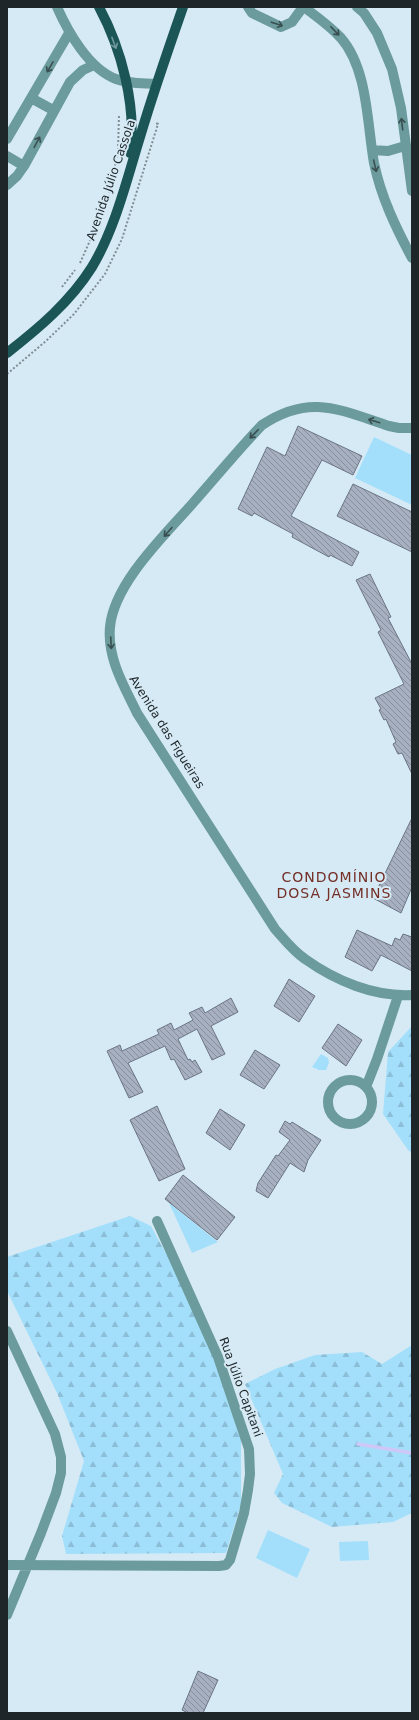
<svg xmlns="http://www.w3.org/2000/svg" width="419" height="1720" viewBox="0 0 419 1720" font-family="'DejaVu Sans',sans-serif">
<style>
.forest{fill:url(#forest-firs)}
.green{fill:#a3dffb}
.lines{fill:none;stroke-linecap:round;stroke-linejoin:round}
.stream{stroke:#cfc7f8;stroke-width:3.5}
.building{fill:url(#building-back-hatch);stroke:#6b7483}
.path{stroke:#7f8e95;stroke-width:2;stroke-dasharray:2 2;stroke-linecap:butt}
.minor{stroke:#6b9b9c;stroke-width:10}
.major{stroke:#1b5556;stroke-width:10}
.oneway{stroke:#394f52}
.oneway2{stroke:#6f989e}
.labels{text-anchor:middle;stroke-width:4;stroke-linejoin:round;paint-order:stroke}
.street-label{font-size:12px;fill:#1e262a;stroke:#d6eaf5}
.quarter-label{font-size:14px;letter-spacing:1px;fill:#732e26;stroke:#d6eaf5}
</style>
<defs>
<pattern id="forest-firs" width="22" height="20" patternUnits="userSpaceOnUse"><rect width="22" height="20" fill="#a3dffb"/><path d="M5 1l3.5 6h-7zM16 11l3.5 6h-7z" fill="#8cbfd7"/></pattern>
<pattern id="building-back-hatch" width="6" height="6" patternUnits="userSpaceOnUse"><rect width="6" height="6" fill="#a6b0c0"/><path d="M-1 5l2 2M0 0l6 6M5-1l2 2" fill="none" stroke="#878f9c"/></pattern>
</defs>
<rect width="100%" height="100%" fill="#d6eaf5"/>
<path class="forest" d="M412,1026V1153L408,1150L383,1114L388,1052Z
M130,1216L151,1226L176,1272L214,1355L241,1436V1504L226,1553L66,1554L62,1536L84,1461L57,1393L8,1293L7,1257Z
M412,1345V1513L393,1522L332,1527L282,1503L274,1493L283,1474L245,1384L275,1369L315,1355L362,1352L382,1364Z"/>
<path class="green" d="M374,437L412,455V505L355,478Z
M321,1054L328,1058L329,1063L326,1070H319L312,1067Z
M169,1203L218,1242L192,1253Z
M268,1530L310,1549L297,1578L256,1558Z
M368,1541L369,1560L340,1561L339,1542Z"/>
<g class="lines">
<path class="stream" d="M358,1444L412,1453"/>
</g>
<path class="building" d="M298,426L362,456L353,475L322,460L291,516L359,552L352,566L330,555L329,557L292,537L293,534L254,513L252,516L238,509L267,447L285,456Z
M353,484L412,512V552L337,516Z
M370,574L391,617L388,618L412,664V774L402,753L398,754L393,744L396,742L386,719L384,720L379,710L381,709L375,698L404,684L378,632L381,630L356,580Z
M412,818V887L401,913L373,898Z
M357,930L392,946L395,938L400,940L403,934L412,937V971L381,955L372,971L345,957Z
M289,979L315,996L299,1022L274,1006Z
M231,998L238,1012L211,1026L225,1054L212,1060L197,1029L178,1039L188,1060L190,1059L192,1062L195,1060L202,1072L185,1080L174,1059L171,1060L165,1046L128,1063L143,1092L129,1098L107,1051L120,1045L122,1051L159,1034L157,1030L171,1023L174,1030L193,1020L189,1013L202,1007L205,1013Z
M338,1024L362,1040L346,1066L322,1048Z
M255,1050L280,1065L264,1089L240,1075Z
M157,1106L185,1169L159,1181L130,1120Z
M220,1109L245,1125L230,1150L206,1133Z
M285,1121L290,1124L292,1122L321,1140L308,1160L304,1172L290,1163L268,1198L256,1191L258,1183L276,1155L278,1156L290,1140L279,1132Z
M183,1175L235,1217L217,1240L165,1199Z
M198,1671L218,1680L203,1713H188L182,1710Z"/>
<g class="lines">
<path class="path" d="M80,263L108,200L118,151L119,114
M62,287L75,270
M7,374L46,341L74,314L105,274L122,239L158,124L156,123"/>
<path class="minor" d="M57,7C68,32 89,69 116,79C129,84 143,83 156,84
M248,7L252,13L281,27L292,22L303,7
M304,7C317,17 330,26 341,38C368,69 367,124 374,163C381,197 396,228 412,258
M357,7L364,13L377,33L392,69L401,108L412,191
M31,98L53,110
M7,139L69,33
M372,150L388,151L405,146
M7,156L24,166
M7,185L17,176L24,166L70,82L83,70L94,65
M412,428H399L389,426C340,410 310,393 262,425C238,450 216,477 193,503C165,535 114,583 110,627C107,658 124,686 137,713L275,929C284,939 293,951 305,959C336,981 374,997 412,995
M328 1102a22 22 0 1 1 44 0a22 22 0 1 1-44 0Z
M366,1087L377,1059L398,996
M7,1331L55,1434L61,1457V1473L56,1493L41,1533L7,1615
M7,1565L219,1566L226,1565L230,1560L244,1513L248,1490L250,1474L249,1449L218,1357L157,1221"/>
<path class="major" d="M99,7C121,48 137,106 130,153
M7,353C39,328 70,302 92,267C115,229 127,179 140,137C153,93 168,50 183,7"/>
</g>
<defs><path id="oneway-shaft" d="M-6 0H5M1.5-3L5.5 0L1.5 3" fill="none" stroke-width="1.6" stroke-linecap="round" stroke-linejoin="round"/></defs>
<g class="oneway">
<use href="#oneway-shaft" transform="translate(277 24) rotate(18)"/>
<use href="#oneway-shaft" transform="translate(335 31) rotate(46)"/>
<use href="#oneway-shaft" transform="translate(50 67) rotate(120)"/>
<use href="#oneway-shaft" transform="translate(402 124) rotate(-97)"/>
<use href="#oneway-shaft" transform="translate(37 142) rotate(-62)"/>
<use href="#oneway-shaft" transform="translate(375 166) rotate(77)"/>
<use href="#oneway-shaft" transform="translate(374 421) rotate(-163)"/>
<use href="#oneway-shaft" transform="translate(254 434) rotate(134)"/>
<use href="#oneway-shaft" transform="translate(168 532) rotate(131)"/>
<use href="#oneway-shaft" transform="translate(111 643) rotate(87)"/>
</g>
<use class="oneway2" href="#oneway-shaft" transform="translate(114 43) rotate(70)"/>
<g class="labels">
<g class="street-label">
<text transform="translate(111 180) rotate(-71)" y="4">Avenida Júlio Cassola</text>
<text transform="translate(167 732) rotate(58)" y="4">Avenida das Figueiras</text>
<text transform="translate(241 1387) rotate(70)" y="4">Rua Júlio Capitani</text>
</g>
<g class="quarter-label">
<text x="334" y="882">CONDOMÍNIO<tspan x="334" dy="16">DOSA JASMINS</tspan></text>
</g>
</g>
<rect width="419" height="1720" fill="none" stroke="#1e262a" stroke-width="16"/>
</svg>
